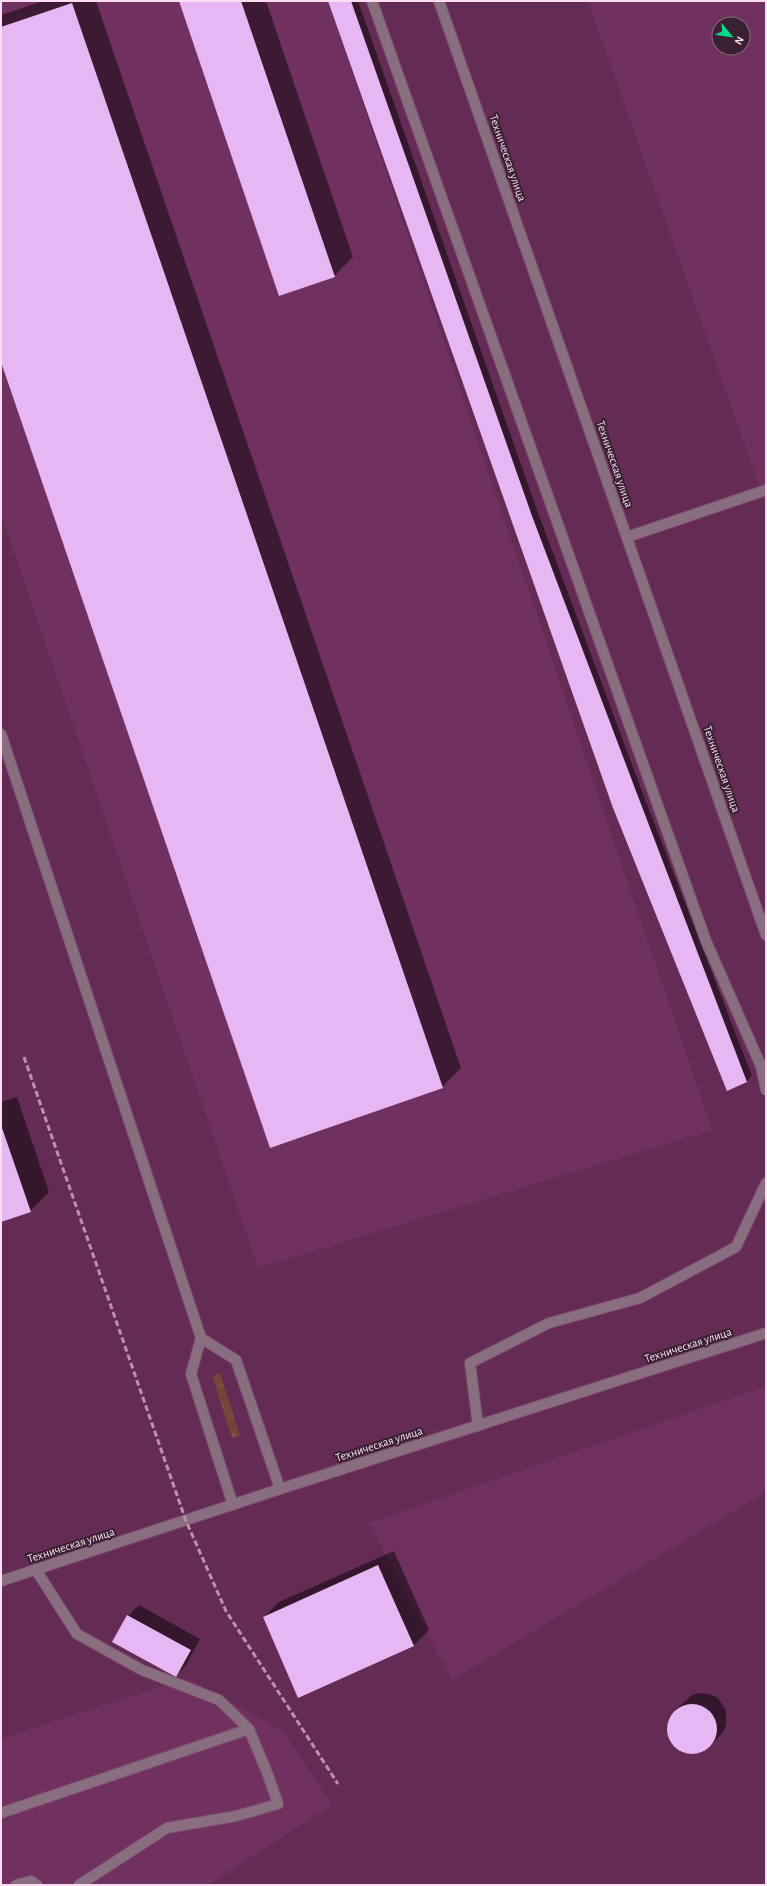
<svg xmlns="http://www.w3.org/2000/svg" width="767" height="1886" viewBox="0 0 767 1886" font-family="'Alegreya Sans',sans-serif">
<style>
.built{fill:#713160;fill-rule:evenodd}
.grass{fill:url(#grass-tufts)}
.shadow{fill:#0007}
.building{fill:#e6b7f3}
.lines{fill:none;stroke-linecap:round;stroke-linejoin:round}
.service-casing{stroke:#7f4b71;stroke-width:12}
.minor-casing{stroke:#7f4b71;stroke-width:12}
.tertiary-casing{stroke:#7f4b71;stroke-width:12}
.service{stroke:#896e80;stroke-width:10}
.minor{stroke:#896e80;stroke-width:10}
.tertiary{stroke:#896e80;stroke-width:10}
.rail{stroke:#ba91ae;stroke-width:3;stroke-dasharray:6 3;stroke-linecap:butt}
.labels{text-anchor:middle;stroke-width:4;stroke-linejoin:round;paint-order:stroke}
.street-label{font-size:12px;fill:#fbdef1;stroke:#392032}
</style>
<defs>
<pattern id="grass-tufts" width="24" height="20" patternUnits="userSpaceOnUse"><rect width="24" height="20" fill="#734638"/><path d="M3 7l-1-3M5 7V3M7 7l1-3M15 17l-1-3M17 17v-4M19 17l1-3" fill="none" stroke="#886055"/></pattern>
</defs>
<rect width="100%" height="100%" fill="#642b55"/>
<path class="built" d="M1,1H328L712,1130L258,1268L1,513Z
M588,1H766V505ZM719,24H743V48H719Z
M766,1386V1492L452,1680L369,1523Z
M187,1678L284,1732L332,1805L208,1885H1V1739Z"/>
<path class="grass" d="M220,1373L240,1436L232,1438L212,1376Z"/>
<path class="shadow" d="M43,1H96L461,1068L442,1087L1,359V15Z
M180,1H266L353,257L334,276Z
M329,1H358L537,510L643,794L752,1076L747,1081L728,1090Z
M17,1097L49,1192L30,1211L1,1221V1102Z
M394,1551L429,1630L414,1645L264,1617L279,1602Z
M139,1605L200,1639L186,1665L176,1676L128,1616Z
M700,1693L709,1694L717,1697L726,1710V1725L723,1732L707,1749L692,1753L677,1749L671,1743L667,1727L669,1718L674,1711L692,1695Z"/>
<path class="building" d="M179,1H241L335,277L279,296Z
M328,1H351L532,516L639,799L747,1082L727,1091L613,808Z
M72,3L443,1088L270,1148L1,362V27Z
M1,1125L31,1212L1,1222Z
M378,1565L414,1646L298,1698L263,1617Z
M127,1615L191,1650L176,1677L112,1642Z
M667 1729a25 25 0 1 1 50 0a25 25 0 1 1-50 0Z"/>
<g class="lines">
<g class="service-casing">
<path id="service" d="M372,1L706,941L761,1066L766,1090
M627,537L766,490
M478,1426L470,1363L549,1323L640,1298L736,1247L766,1183
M1,1813L249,1729L219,1700L142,1670L77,1634L36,1570
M16,1885L31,1881L37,1885
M79,1885L167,1828L236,1816L278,1804L268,1775L249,1729"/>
</g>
<g class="minor-casing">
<path id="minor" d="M1,734L201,1338L191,1374L233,1505
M201,1338L236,1360L280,1489"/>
</g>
<g class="tertiary-casing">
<path id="tertiary" d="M439,1L766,935
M1,1581L280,1489L766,1333"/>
</g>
<use href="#service" class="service"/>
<use href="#minor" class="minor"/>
<use href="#tertiary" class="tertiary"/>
<path class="rail" d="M24,1057L186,1521L226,1611L338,1784"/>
</g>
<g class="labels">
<g class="street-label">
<text transform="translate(508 158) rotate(71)" y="4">Техническая улица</text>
<text transform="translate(615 464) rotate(71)" y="4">Техническая улица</text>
<text transform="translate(722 769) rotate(71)" y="4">Техническая улица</text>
<text transform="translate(688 1345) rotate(-18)" y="4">Техническая улица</text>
<text transform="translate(379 1444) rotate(-18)" y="4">Техническая улица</text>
<text transform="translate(71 1545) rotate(-18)" y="4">Техническая улица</text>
</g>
</g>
<rect width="767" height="1886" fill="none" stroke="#fbdef1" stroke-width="4"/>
<g transform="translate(731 36) rotate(119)"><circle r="19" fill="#392032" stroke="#876c7e"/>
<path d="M0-3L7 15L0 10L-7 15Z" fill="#0ad98b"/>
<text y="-6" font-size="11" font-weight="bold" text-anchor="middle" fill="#fbdef1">N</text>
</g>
</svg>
